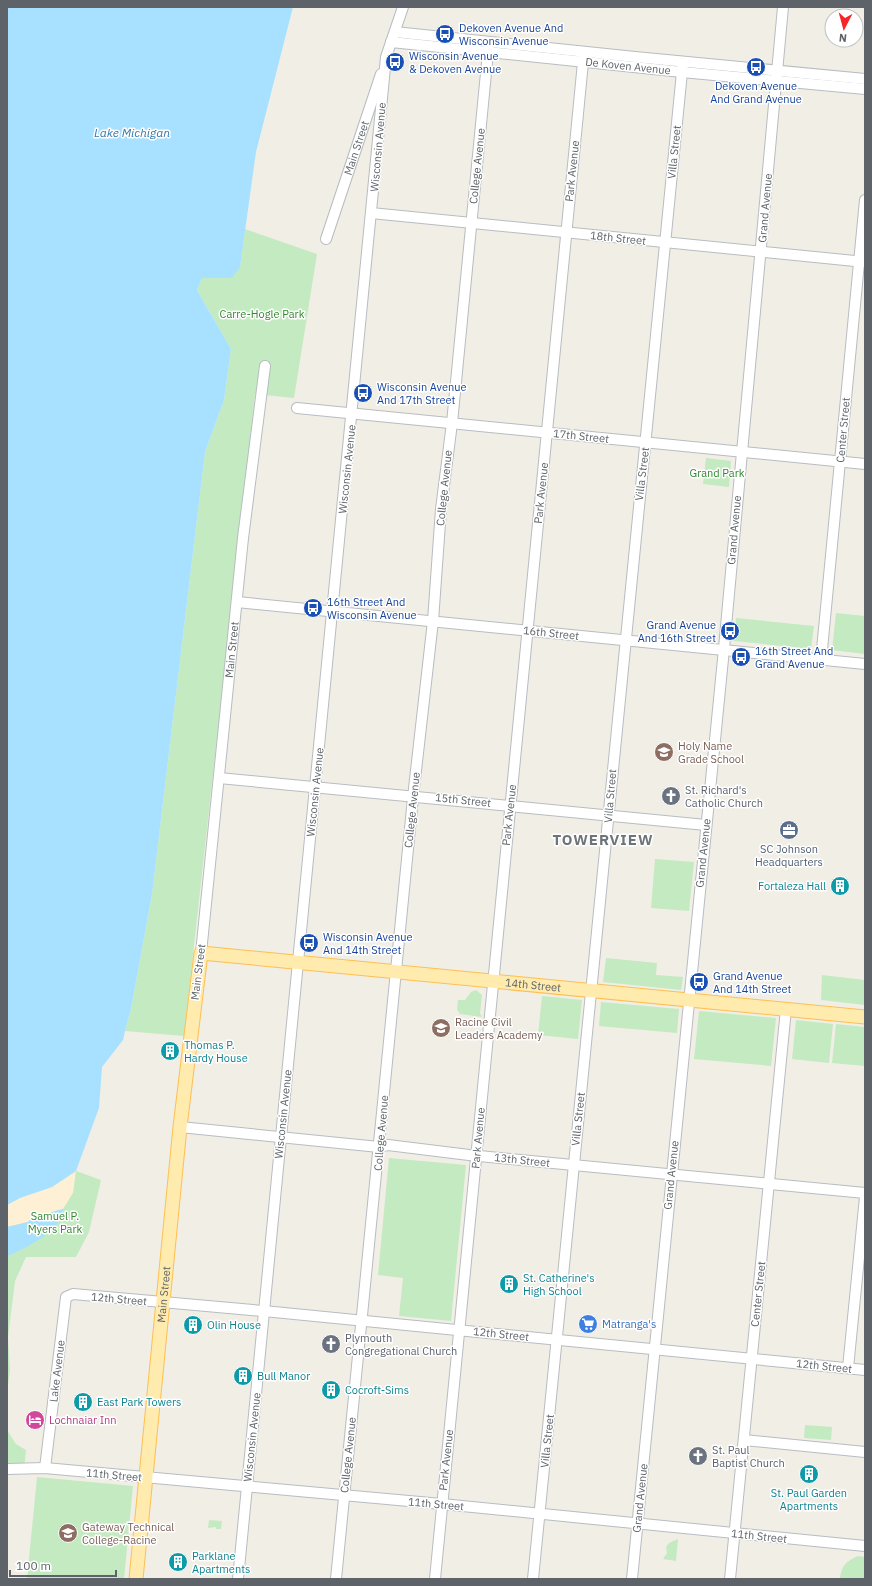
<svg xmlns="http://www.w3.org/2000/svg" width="872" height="1586" viewBox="0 0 872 1586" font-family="'IBM Plex Sans',sans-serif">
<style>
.green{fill:#c4eac1}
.sand{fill:#fef0d4}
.water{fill:#a8e1ff}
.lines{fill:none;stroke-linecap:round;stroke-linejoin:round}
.minor-casing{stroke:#b8bcc1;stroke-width:12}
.major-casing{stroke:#febf52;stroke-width:15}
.minor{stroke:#fff;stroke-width:10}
.major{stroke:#ffebad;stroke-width:13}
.labels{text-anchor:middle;stroke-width:3;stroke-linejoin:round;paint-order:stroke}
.transit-label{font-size:11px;fill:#164399;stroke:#fff;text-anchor:start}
.street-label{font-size:11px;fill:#5d6368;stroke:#fff}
.park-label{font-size:11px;fill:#31862e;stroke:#fff}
.education-label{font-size:11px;fill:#785e54;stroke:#fff;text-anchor:start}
.worship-label{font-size:11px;fill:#5b616d;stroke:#fff;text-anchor:start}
.service-label{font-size:11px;fill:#4e5e75;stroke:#fff}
.culture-label{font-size:11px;fill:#0d838f;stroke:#fff;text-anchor:start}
.shop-label{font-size:11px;fill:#366cbe;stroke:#fff;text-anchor:start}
.hotel-label{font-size:11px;fill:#b23c85;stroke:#fff;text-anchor:start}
.water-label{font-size:12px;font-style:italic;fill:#3677a8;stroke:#fff}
.district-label{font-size:15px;font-weight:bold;letter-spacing:1px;fill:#6e757a;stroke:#fff}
</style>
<rect width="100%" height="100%" fill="#f1eee6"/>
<path class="green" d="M245,229L317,254L294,398L255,394L184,1036L125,1031L131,1009L152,894L205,452L224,400L231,349L197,290L202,278L240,267Z
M706,458L731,461L729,487L703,484Z
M836,613L865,616V654L832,650Z
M736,618L814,626L811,649L734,641Z
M655,859L694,862L689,911L651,908Z
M606,958L657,963L656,975L683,977L681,990L603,982Z
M822,975L865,980V1005L821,1000Z
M476,990L482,995L480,1013L482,1017L460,1014L457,1010L458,1000H465L471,992Z
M542,996L582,1000L578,1039L538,1035Z
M601,1002L679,1009L677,1033L599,1026Z
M699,1011L776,1018L771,1066L694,1059Z
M796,1020L833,1024L829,1063L792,1059Z
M836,1024L865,1027V1066L832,1063Z
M389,1158L466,1165L451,1321L399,1316L403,1278L378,1275Z
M76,1171L101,1180L89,1232L76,1257H26L15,1281L8,1338L10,1370L7,1394V1205L52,1187Z
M805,1425L832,1427L831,1440L804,1438Z
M7,1430L16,1444L26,1450L24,1469H7Z
M37,1477L133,1486L124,1579H27Z
M209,1520L222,1521L221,1529H216V1527L208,1528Z
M678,1539L676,1561L663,1559L667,1553L666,1547L669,1543Z
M858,1556L865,1557V1579H840C841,1566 846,1561 858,1556Z"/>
<path class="sand" d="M76,1171L73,1193L63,1209C52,1211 43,1217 32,1218L28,1222L7,1227V1205L20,1198L52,1187Z"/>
<path class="water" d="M7,7H293L256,152L240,267L232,278H202L197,290L231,349L224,400L205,452L152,894L131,1009L125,1031L123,1040L102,1067L99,1108L76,1171L52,1187L20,1198L7,1205Z
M63,1209C63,1230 25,1249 7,1256V1227L28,1222L32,1218C43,1217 52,1211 63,1209Z"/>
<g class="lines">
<g class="minor-casing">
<g id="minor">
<path d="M395,32L635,57L865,79"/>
<path d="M391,42L682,72L865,89"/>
<path d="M371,213L865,262"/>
<path id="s1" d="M326,239L381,74"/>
<path d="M297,408L865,464"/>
<path d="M237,602L865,664"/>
<path d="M821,660L865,200"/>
<path d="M219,778L706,825"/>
<path id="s2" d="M201,953L243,538L265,366"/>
<path d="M180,1127L379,1147L388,1145L469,1155L865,1193"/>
<path d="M848,1368L865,1197"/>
<path d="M744,1440L865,1452"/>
<path d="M45,1468L66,1297L73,1294L274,1312L865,1370"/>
<path d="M7,1469L45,1468L442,1504L865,1546"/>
<path d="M238,1579L386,57L403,7"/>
<path d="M336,1579L414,788L433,621L441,509L452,423L489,42"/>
<path d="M435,1579L584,52"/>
<path d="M533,1579L683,62"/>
<path d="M632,1579L723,659L783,7"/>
<path d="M730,1579L786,1009"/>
</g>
</g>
<g class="major-casing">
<g id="major">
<path id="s3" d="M136,1579L180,1127L201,953L865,1017"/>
</g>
</g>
<use href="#minor" class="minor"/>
<use href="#major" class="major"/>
</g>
<defs>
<g id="bus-disc" transform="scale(1)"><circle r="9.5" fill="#1a4fb4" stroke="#fff"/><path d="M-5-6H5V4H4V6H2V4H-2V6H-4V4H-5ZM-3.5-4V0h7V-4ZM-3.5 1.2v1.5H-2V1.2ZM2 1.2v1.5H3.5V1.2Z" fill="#fff"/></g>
<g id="school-disc" transform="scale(1)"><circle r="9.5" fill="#8d6e63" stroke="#fff"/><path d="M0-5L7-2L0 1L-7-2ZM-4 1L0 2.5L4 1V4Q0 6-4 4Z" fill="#fff"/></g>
<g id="church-disc" transform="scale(1)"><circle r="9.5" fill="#6b7280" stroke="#fff"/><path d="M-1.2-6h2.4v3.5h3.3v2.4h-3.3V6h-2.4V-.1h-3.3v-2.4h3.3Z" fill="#fff"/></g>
<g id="office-disc" transform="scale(1)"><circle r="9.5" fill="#5c6f8a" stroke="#fff"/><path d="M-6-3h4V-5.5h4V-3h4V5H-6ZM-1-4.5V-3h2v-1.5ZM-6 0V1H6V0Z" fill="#fff"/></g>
<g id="building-disc" transform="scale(1)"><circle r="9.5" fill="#0f9aa8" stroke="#fff"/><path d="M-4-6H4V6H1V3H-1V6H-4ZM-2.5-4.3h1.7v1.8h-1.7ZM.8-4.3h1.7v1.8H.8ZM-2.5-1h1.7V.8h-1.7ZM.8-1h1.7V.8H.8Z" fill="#fff"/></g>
<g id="supermarket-disc" transform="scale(1)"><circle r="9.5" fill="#3f7fe0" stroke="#fff"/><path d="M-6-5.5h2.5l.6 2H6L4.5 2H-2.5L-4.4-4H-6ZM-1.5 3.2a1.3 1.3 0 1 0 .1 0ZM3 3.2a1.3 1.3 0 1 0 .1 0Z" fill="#fff"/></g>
<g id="hotel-disc" transform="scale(1)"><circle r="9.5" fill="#d1479c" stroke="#fff"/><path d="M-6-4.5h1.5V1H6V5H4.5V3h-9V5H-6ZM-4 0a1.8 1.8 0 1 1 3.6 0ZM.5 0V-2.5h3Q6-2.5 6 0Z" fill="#fff"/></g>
<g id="university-disc" transform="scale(1)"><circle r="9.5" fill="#8d6e63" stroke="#fff"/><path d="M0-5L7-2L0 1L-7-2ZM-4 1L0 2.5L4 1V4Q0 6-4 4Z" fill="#fff"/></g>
</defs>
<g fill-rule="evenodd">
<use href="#bus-disc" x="445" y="34"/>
<use href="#bus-disc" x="395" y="62"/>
<use href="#bus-disc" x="756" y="67"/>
<use href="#bus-disc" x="363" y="393"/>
<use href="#bus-disc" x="313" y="608"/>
<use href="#bus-disc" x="730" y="631"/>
<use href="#bus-disc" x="741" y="657"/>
<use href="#school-disc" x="664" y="752"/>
<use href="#church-disc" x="671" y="796"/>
<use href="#office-disc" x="789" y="830"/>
<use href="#building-disc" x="840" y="886"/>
<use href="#bus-disc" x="309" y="943"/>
<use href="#bus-disc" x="699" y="982"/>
<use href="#school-disc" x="441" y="1028"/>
<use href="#building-disc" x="170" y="1051"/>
<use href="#building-disc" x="509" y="1284"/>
<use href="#supermarket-disc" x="588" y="1324"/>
<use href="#building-disc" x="193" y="1325"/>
<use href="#church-disc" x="331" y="1344"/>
<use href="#building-disc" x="243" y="1376"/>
<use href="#building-disc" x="331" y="1390"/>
<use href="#building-disc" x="83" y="1402"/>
<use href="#hotel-disc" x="35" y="1420"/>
<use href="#church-disc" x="698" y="1456"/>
<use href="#building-disc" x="809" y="1474"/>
<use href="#university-disc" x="68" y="1533"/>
<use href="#building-disc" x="178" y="1562"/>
</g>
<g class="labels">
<g class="transit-label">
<text x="459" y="32">Dekoven Avenue And<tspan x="459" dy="13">Wisconsin Avenue</tspan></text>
<text x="409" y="60">Wisconsin Avenue<tspan x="409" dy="13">&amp; Dekoven Avenue</tspan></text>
<text x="756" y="90" text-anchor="middle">Dekoven Avenue<tspan x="756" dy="13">And Grand Avenue</tspan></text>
<text x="377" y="391">Wisconsin Avenue<tspan x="377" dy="13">And 17th Street</tspan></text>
<text x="327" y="606">16th Street And<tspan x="327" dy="13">Wisconsin Avenue</tspan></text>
<text x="716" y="629" text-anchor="end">Grand Avenue<tspan x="716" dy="13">And 16th Street</tspan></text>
<text x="755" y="655">16th Street And<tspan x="755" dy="13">Grand Avenue</tspan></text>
<text x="323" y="941">Wisconsin Avenue<tspan x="323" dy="13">And 14th Street</tspan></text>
<text x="713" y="980">Grand Avenue<tspan x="713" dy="13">And 14th Street</tspan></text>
</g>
<g class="street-label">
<text transform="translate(628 66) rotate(6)" y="4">De Koven Avenue</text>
<text transform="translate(378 147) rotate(-85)" y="4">Wisconsin Avenue</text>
<text dy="4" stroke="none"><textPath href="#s1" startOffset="96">Main Street</textPath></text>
<text transform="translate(674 152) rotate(-84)" y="4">Villa Street</text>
<text transform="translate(477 166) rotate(-84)" y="4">College Avenue</text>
<text transform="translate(572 171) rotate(-84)" y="4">Park Avenue</text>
<text transform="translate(765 208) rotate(-85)" y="4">Grand Avenue</text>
<text transform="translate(618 238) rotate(6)" y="4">18th Street</text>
<text transform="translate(843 430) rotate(-85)" y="4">Center Street</text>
<text transform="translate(581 436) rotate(6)" y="4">17th Street</text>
<text transform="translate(347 469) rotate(-84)" y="4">Wisconsin Avenue</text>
<text transform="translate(642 474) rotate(-83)" y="4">Villa Street</text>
<text transform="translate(444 488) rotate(-84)" y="4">College Avenue</text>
<text transform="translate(541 493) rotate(-84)" y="4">Park Avenue</text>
<text transform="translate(734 530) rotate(-85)" y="4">Grand Avenue</text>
<text transform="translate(551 633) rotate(6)" y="4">16th Street</text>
<text dy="4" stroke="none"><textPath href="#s2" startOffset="305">Main Street</textPath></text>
<text transform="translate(315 792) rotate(-84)" y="4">Wisconsin Avenue</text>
<text transform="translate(610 796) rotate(-85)" y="4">Villa Street</text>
<text transform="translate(463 800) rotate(6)" y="4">15th Street</text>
<text transform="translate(412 810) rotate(-84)" y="4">College Avenue</text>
<text transform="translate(509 815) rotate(-84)" y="4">Park Avenue</text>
<text transform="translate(703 853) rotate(-84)" y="4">Grand Avenue</text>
<text transform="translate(198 972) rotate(-83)" y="4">Main Street</text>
<text dy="4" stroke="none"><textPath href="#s3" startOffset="963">14th Street</textPath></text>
<text transform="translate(283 1114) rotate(-84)" y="4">Wisconsin Avenue</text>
<text transform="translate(578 1119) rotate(-84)" y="4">Villa Street</text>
<text transform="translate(381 1133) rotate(-85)" y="4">College Avenue</text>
<text transform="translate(478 1138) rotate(-85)" y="4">Park Avenue</text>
<text transform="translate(522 1160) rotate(6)" y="4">13th Street</text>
<text transform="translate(671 1175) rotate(-84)" y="4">Grand Avenue</text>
<text dy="4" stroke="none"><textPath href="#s3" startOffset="286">Main Street</textPath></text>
<text transform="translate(758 1294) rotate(-84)" y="4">Center Street</text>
<text transform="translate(119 1299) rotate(5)" y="4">12th Street</text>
<text transform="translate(501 1334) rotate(6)" y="4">12th Street</text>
<text transform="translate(824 1366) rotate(6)" y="4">12th Street</text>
<text transform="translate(57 1371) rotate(-83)" y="4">Lake Avenue</text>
<text transform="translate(252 1437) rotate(-84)" y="4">Wisconsin Avenue</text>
<text transform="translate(547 1441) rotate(-84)" y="4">Villa Street</text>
<text transform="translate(348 1455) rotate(-84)" y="4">College Avenue</text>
<text transform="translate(446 1460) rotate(-84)" y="4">Park Avenue</text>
<text transform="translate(114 1475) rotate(5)" y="4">11th Street</text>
<text transform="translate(640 1498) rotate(-84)" y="4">Grand Avenue</text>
<text transform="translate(436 1504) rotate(5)" y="4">11th Street</text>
<text transform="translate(759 1536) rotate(6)" y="4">11th Street</text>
</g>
<g class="park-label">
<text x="262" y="318">Carre-Hogle Park</text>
<text x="717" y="477">Grand Park</text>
<text x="55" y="1220">Samuel P.<tspan x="55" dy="13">Myers Park</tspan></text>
</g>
<g class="education-label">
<text x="678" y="750">Holy Name<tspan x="678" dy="13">Grade School</tspan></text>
<text x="455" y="1026">Racine Civil<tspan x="455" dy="13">Leaders Academy</tspan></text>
<text x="82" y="1531">Gateway Technical<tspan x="82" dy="13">College-Racine</tspan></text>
</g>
<g class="worship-label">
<text x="685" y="794">St. Richard's<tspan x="685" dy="13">Catholic Church</tspan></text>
<text x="345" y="1342">Plymouth<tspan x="345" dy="13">Congregational Church</tspan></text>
<text x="712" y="1454">St. Paul<tspan x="712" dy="13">Baptist Church</tspan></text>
</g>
<g class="service-label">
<text x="789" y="853">SC Johnson<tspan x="789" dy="13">Headquarters</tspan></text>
</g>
<g class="culture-label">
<text x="826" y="890" text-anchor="end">Fortaleza Hall</text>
<text x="184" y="1049">Thomas P.<tspan x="184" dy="13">Hardy House</tspan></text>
<text x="523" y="1282">St. Catherine's<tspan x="523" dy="13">High School</tspan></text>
<text x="207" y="1329">Olin House</text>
<text x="257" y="1380">Bull Manor</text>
<text x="345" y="1394">Cocroft-Sims</text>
<text x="97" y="1406">East Park Towers</text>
<text x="809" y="1497" text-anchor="middle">St. Paul Garden<tspan x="809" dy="13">Apartments</tspan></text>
<text x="192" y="1560">Parklane<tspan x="192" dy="13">Apartments</tspan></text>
</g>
<g class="shop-label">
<text x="602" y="1328">Matranga's</text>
</g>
<g class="hotel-label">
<text x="49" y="1424">Lochnaiar Inn</text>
</g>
<g class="water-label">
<text x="132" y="137">Lake Michigan</text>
</g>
<g class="district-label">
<text x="603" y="845">TOWERVIEW</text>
</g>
</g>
<rect width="872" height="1586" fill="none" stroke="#5d6368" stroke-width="16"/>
<g transform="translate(844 28) rotate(186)"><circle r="19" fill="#ffffff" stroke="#bec1c3"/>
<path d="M0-3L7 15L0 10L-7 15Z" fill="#f82527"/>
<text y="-6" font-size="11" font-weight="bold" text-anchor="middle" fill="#5d6368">N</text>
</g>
<path d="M10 1570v6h106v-6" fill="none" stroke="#5d6368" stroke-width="2"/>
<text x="16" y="1570" font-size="12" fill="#5d6368" stroke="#ffffff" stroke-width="3" paint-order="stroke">100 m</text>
</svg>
